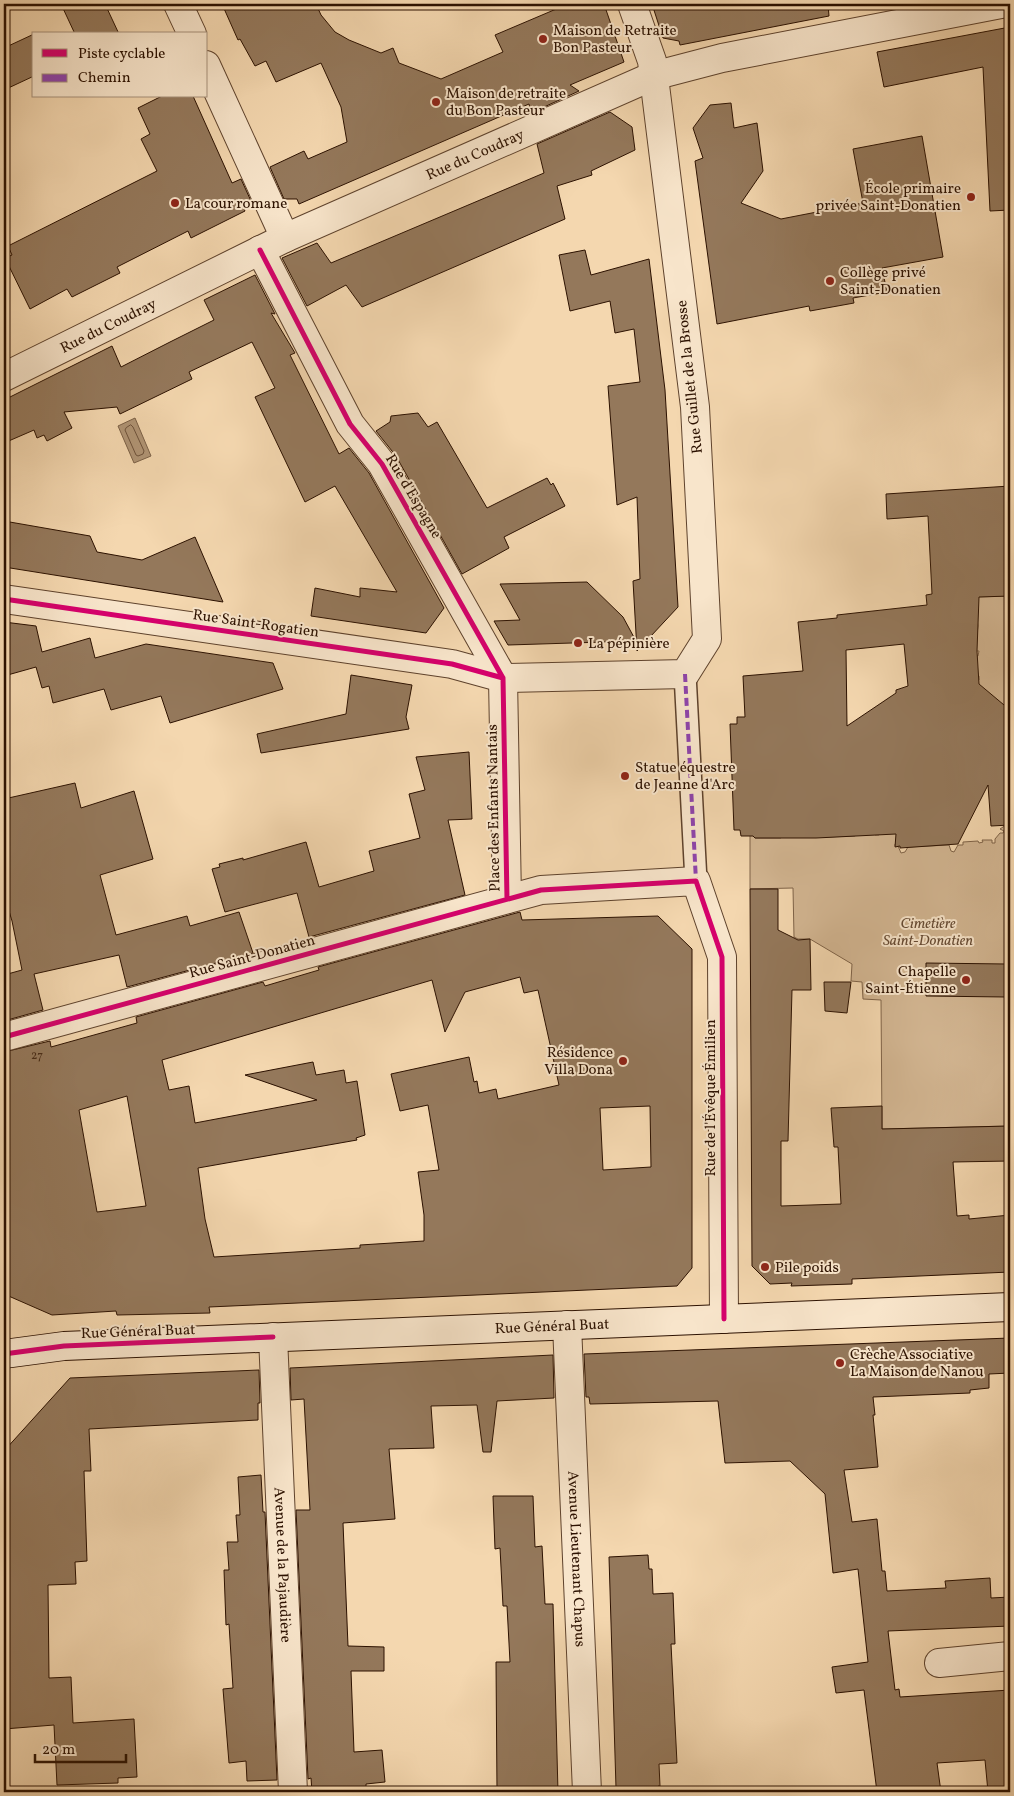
<svg xmlns="http://www.w3.org/2000/svg" width="1014" height="1796" viewBox="0 0 1014 1796" font-family="Vollkorn,serif">
<style>
.green{fill:#d2b591;stroke:#7f6348}
.water{fill:#b09474;stroke:#7b6046}
.lines{fill:none;stroke-linecap:round;stroke-linejoin:round}
.shore{stroke:#6e523a;stroke-width:1}
.building{fill:#94785b;stroke:#2c1100;fill-rule:evenodd}
.pedestrian-casing{stroke:#5e422c;stroke-width:24}
.minor-casing{stroke:#5e422c;stroke-width:30}
.tertiary-casing{stroke:#5e422c;stroke-width:30}
.secondary-casing{stroke:#2c1100;stroke-width:30}
.pedestrian{stroke:#f8e5cb;stroke-width:21}
.minor{stroke:#f8e5cb;stroke-width:28}
.tertiary{stroke:#f8e5cb;stroke-width:28}
.secondary{stroke:#f8e5cb;stroke-width:28}
.quiet{stroke:#8e44ad;stroke-width:4;stroke-dasharray:8 4;stroke-linecap:butt}
.cycleway-casing{stroke:#f8e5cb;stroke-width:8}
.cycleway{stroke:#d6006c;stroke-width:5}
.poi-dot{fill:#8f2418;stroke:#f8e5cb;stroke-width:2}
.labels{text-anchor:middle;stroke-width:4;stroke-linejoin:round;paint-order:stroke}
.number-label{font-size:12px;fill:#462b17}
.poi-label{font-size:15px;fill:#2c1100;stroke:#f8e5cb;text-anchor:start}
.street-label{font-size:15px;fill:#2c1100;stroke:#f8e5cb}
.park-label{font-size:15px;font-style:italic;fill:#664a33;stroke:#f8e5cb}
</style>
<rect width="100%" height="100%" fill="#f4d7af"/>
<filter id="stains"><feTurbulence type="fractalNoise" baseFrequency=".004" numOctaves="4"/><feColorMatrix values="0 0 0 0 .2 0 0 0 0 .09 0 0 0 0 .02 0 0 0 .5 -.17"/></filter>
<radialGradient id="worn" r=".72"><stop offset=".6" stop-color="#630" stop-opacity="0"/><stop offset="1" stop-color="#630" stop-opacity=".3"/></radialGradient>
<path class="green" d="M1010,596V708L1001,710L985,694L977,681L979,680V676H976L975,656H978L979,651H975L978,626L974,597Z
M1006,825H1010V1126L882,1129L881,1000L863,999L862,982L851,981L852,964L810,939H798L794,937L793,888L750,889V833L755,838H781L782,834L827,837L855,836L856,832H874L875,835H879L880,832L901,830L902,839L895,844V846H898L901,853L905,852L908,847L949,845L951,851L954,852L958,845H963V842L978,841L979,843L983,842L982,840H992V843H995V839L1000,833H1003L1004,831L1000,829Z"/>
<path class="water" d="M135,418L151,456L134,463L118,426Z"/>
<g class="lines">
<path class="shore" d="M131,425L133,427L144,451L143,454L138,456L136,455L125,430L126,428Z"/>
</g>
<path class="building" d="M61,4H105L119,34H75Z
M222,4H316L321,15L335,32L349,40L381,53L393,48L399,63L441,79L503,52L495,35L568,4H604L624,62L570,85L579,91L531,113L529,104L299,204L297,199H284L270,167L304,151L308,159L347,142L341,107L321,63L276,82L266,61L255,66L240,39L238,40Z
M652,4H828L829,16L680,45L679,41L663,38Z
M1010,27V210L990,211L983,67L884,87L877,52Z
M34,34V76L4,90V48Z
M162,96H193L232,183L241,179L251,201H240L245,211L191,238L188,231L117,267L120,273L72,297L67,289L30,309L5,258L12,255L8,246L157,171L141,139L150,134L138,108Z
M731,103L734,128L757,123L763,171L741,203L781,219L863,203L853,149L922,136L943,257L882,268L887,292L853,298L854,303L810,311L809,306L717,324L695,161L703,158L693,128L710,105Z
M610,112L632,127L635,150L591,171L592,175L557,186L565,219L362,307L346,285L307,306L282,258L317,243L331,263L544,173L537,144Z
M585,250L591,275L649,259L665,390L678,607L637,651L633,581L640,579L637,497L617,505L608,386L640,382L634,329L615,333L610,301L570,311L559,255Z
M255,275L275,314L271,313L295,353L290,355L339,454L349,448L369,473L444,608L426,633L311,616L315,588L360,597V588L397,592L335,486L305,502L255,397L275,388L252,342L189,372L192,379L120,414L117,407L64,412L72,428L47,441L44,435L37,438L34,430L4,443V400L112,346L121,367L170,342L214,320L204,300Z
M418,413L428,427L437,422L487,508L547,478L551,485L553,483L565,506L504,537L509,548L462,574L396,456L376,431L390,422L391,416Z
M1010,486V596L979,597L977,651L979,684L1010,710V825L991,826L988,785L958,844L900,848V846L895,847L896,834L816,838H755L753,836H741L740,830H734L730,724H737V717H745L743,676L803,671L798,622L837,618V615L927,605L926,595L932,594L928,516L887,519L886,494ZM904,644L908,686L896,690V693L847,726L846,650Z
M4,521L90,536L97,552L142,560L195,537L223,602L4,567Z
M587,582L623,617L636,641L508,645L494,621L520,620L500,584Z
M4,622L36,626L42,652L90,638L95,658L146,644L273,663L283,689L170,723L161,696L111,710L104,689L53,703L49,686L42,688L36,667L4,676Z
M351,675L412,685L406,717L409,729L261,753L257,734L346,714Z
M469,752L472,819L448,820L465,895L309,937L297,893L225,912L212,869L220,867L219,864L243,858V860L306,842L319,887L374,871L369,851L420,838L409,794L425,790L416,757Z
M75,783L81,808L134,791L153,859L100,875L116,935L187,916L190,926L239,912L253,953L127,987L119,955L34,974L43,1010L4,1021V975L22,970L12,921L4,894V799Z
M750,889H778V930L798,940L810,939L811,990H792L788,1141H781V1206L841,1204L838,1147H834L831,1108L882,1106V1129L1010,1126V1161L953,1162L957,1216L969,1215V1219L1010,1215V1272L852,1279V1284L791,1286L792,1283L770,1284L752,1266Z
M520,912L522,920L658,916L692,949V1268L677,1286L209,1307L210,1313L117,1315L116,1311L52,1315L4,1294V1052L50,1041L51,1047L137,1023L136,1017L263,982L265,986L319,970L318,967ZM520,977L524,993L538,990L559,1085L498,1099L496,1089L479,1093L477,1081L474,1082L469,1057L391,1074L400,1111L428,1105L439,1170L418,1172L424,1215V1241L360,1245V1248L214,1257L205,1219L198,1168L357,1140L356,1138L365,1135L357,1081L346,1083L344,1070L316,1075L313,1062L245,1075L317,1100L195,1123L189,1086L169,1090L162,1060L432,980L445,1032L465,992ZM127,1096L146,1206L97,1212L79,1110ZM650,1106L651,1167L603,1170L600,1108Z
M926,963L1006,964V997L926,996Z
M824,982H851L847,1013L825,1011Z
M1010,1338V1373L989,1374V1388L970,1390V1393L873,1397L875,1415H873L878,1467L844,1470L852,1522L877,1519L882,1571H885L887,1591L946,1588L945,1581L990,1578L991,1598L1010,1597V1626L888,1631L895,1690L899,1689L900,1697L1010,1690V1734H1005L1010,1792H988L985,1760L937,1763L941,1792H877L864,1690L836,1693L832,1667L868,1662L858,1569L833,1573L825,1494L790,1461L725,1463L718,1401L590,1404L589,1397H586L584,1354Z
M553,1355L554,1398L497,1401L491,1452H483L477,1405L431,1406L434,1448L389,1449L395,1519L343,1523L348,1646L384,1647V1671H351L354,1752L382,1750L385,1782L366,1784V1792H312L311,1778L308,1779L296,1510H310L304,1399L291,1400L290,1368Z
M259,1370L260,1403H258V1420L89,1429L91,1471H84L87,1561L75,1562L76,1584L48,1585L49,1678L71,1677L73,1723L134,1719L137,1777L118,1778V1783L57,1785L54,1725L4,1729V1451L70,1378Z
M261,1475L263,1512H265L277,1780L247,1781L246,1761L229,1763L223,1689L233,1688L229,1624L226,1625L224,1570H229L227,1542H238L236,1515H240L238,1477Z
M493,1496H533L535,1547L542,1546L545,1604H553L558,1792L497,1791L496,1662H510L507,1606H503L500,1548L495,1549Z
M648,1555L649,1569H652L653,1594L673,1593L675,1644H671L677,1763L659,1764L660,1786H658V1792H619L618,1788H616L609,1557Z"/>
<g class="lines">
<g class="pedestrian-casing">
<path id="pedestrian" d="M685,674L696,881"/>
</g>
<g class="minor-casing">
<g id="minor">
<path d="M178,4L192,34"/>
<path d="M206,65L285,238"/>
<path d="M260,250L350,424L382,464L503,678L507,899"/>
<path d="M4,599L452,664L503,678L685,674L707,639L695,407L652,61L632,4"/>
<path d="M4,1037L541,890L696,881L722,957L724,1319"/>
<path id="s1" d="M567,1325L587,1792"/>
<path id="s2" d="M273,1337L293,1792"/>
<path d="M939,1663L1010,1656"/>
</g>
</g>
<g class="tertiary-casing">
<g id="tertiary">
<path id="s3" d="M4,377L285,238L653,76L722,58L1001,4"/>
</g>
</g>
<g class="secondary-casing">
<g id="secondary">
<path id="s4" d="M4,1354L64,1346L1010,1307"/>
</g>
</g>
<use href="#pedestrian" class="pedestrian"/>
<use href="#minor" class="minor"/>
<use href="#tertiary" class="tertiary"/>
<use href="#secondary" class="secondary"/>
<path class="quiet" d="M685,674L696,881"/>
<g class="cycleway-casing">
<path id="cycleway" d="M260,250L350,424L382,464L503,678L507,899
M4,599L452,664L503,678
M4,1037L541,890L696,881L722,957L724,1319
M4,1354L64,1346L273,1337"/>
</g>
<use href="#cycleway" class="cycleway"/>
</g>
<g class="poi-dot">
<circle cx="543" cy="39" r="5"/>
<circle cx="436" cy="102" r="5"/>
<circle cx="971" cy="197" r="5"/>
<circle cx="175" cy="203" r="5"/>
<circle cx="830" cy="281" r="5"/>
<circle cx="578" cy="643" r="5"/>
<circle cx="625" cy="776" r="5"/>
<circle cx="966" cy="980" r="5"/>
<circle cx="623" cy="1061" r="5"/>
<circle cx="765" cy="1267" r="5"/>
<circle cx="840" cy="1363" r="5"/>
</g>
<g class="labels">
<g class="number-label">
<text x="37" y="1059">27</text>
</g>
<g class="poi-label">
<text x="553" y="35">Maison de Retraite<tspan x="553" dy="17">Bon Pasteur</tspan></text>
<text x="446" y="98">Maison de retraite<tspan x="446" dy="17">du Bon Pasteur</tspan></text>
<text x="961" y="193" text-anchor="end">École primaire<tspan x="961" dy="17">privée Saint-Donatien</tspan></text>
<text x="185" y="208">La cour romane</text>
<text x="840" y="277">Collège privé<tspan x="840" dy="17">Saint-Donatien</tspan></text>
<text x="588" y="648">La pépinière</text>
<text x="635" y="772">Statue équestre<tspan x="635" dy="17">de Jeanne d'Arc</tspan></text>
<text x="956" y="976" text-anchor="end">Chapelle<tspan x="956" dy="17">Saint-Étienne</tspan></text>
<text x="613" y="1057" text-anchor="end">Résidence<tspan x="613" dy="17">Villa Dona</tspan></text>
<text x="775" y="1272">Pile poids</text>
<text x="850" y="1359">Crèche Associative<tspan x="850" dy="17">La Maison de Nanou</tspan></text>
</g>
<g class="street-label">
<text dy="5" stroke="none"><textPath href="#s3" startOffset="521">Rue du Coudray</textPath></text>
<text dy="5" stroke="none"><textPath href="#s3" startOffset="116">Rue du Coudray</textPath></text>
<text transform="translate(689 377) rotate(-96)" y="5">Rue Guillet de la Brosse</text>
<text transform="translate(414 496) rotate(59)" y="5">Rue d'Espagne</text>
<text transform="translate(256 623) rotate(8)" y="5">Rue Saint-Rogatien</text>
<text transform="translate(493 808) rotate(-91)" y="5">Place des Enfants Nantais</text>
<text transform="translate(252 956) rotate(-15)" y="5">Rue Saint-Donatien</text>
<text transform="translate(710 1098) rotate(-90)" y="5">Rue de l'Évêque Émilien</text>
<text dy="5" stroke="none"><textPath href="#s4" startOffset="549">Rue Général Buat</textPath></text>
<text transform="translate(138 1331) rotate(-2)" y="5">Rue Général Buat</text>
<text dy="5" stroke="none"><textPath href="#s1" startOffset="234">Avenue Lieutenant Chapus</textPath></text>
<text dy="5" stroke="none"><textPath href="#s2" startOffset="228">Avenue de la Pajaudière</textPath></text>
</g>
<g class="park-label">
<text x="928" y="928">Cimetière<tspan x="928" dy="17">Saint-Donatien</tspan></text>
</g>
</g>
<rect width="1014" height="1796" fill="none" stroke="#f4d7af" stroke-width="20"/>
<rect x="5" y="5" width="1004" height="1786" fill="none" stroke="#2c1100" stroke-width="2.5"/>
<rect x="10" y="10" width="994" height="1776" fill="none" stroke="#2c1100"/>
<rect x="32" y="32" width="175" height="65" fill="#f8e5cb" stroke="#a6907a"/>
<rect x="42" y="49" width="25" height="8" fill="#d6006c" stroke="#a6907a"/>
<text x="78" y="58" font-size="15" fill="#2c1100">Piste cyclable</text>
<rect x="42" y="74" width="25" height="8" fill="#8e44ad" stroke="#a6907a"/>
<text x="78" y="82" font-size="15" fill="#2c1100">Chemin</text>
<path d="M35 1754v8h91v-8" fill="none" stroke="#2c1100" stroke-width="2.5"/>
<text x="42" y="1754" font-size="15" fill="#2c1100" stroke="#f8e5cb" stroke-width="4" paint-order="stroke">20 m</text>
<rect width="100%" height="100%" filter="url(#stains)"/>
<rect width="100%" height="100%" fill="url(#worn)"/>
</svg>
